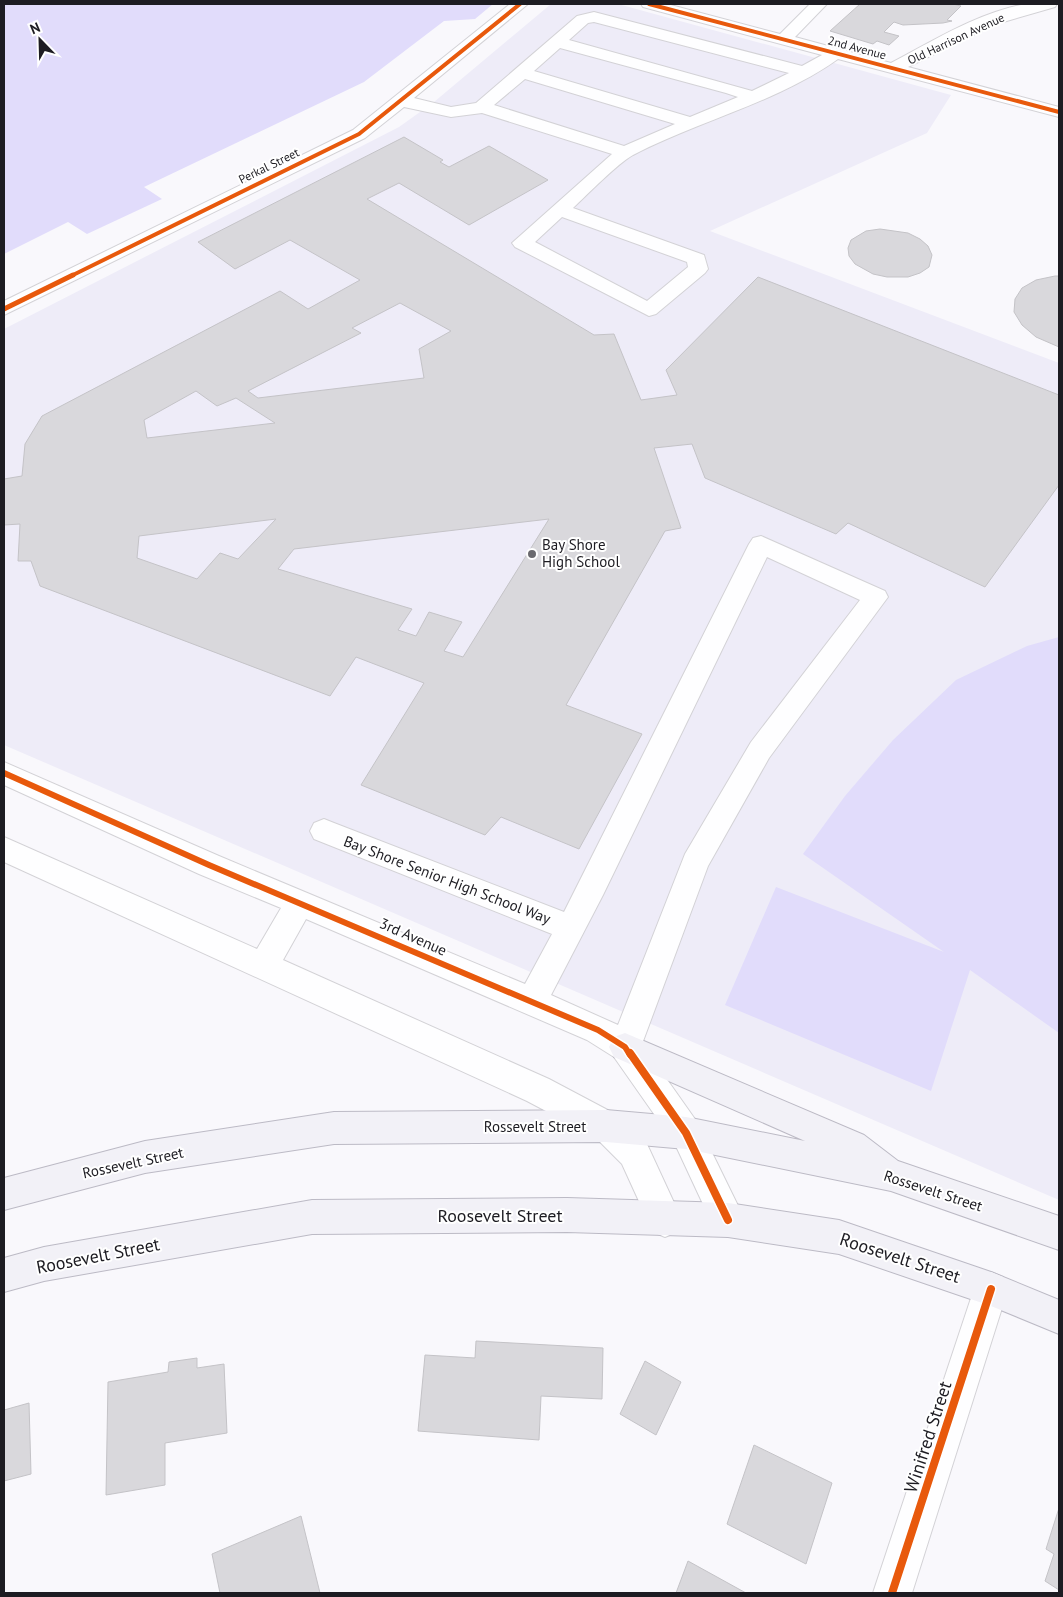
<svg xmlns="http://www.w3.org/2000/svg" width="1063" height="1597" viewBox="0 0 1063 1597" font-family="'PT Sans',sans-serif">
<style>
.built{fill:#eeecf8}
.green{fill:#e1dcfb}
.building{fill:#d9d8dc;stroke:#c4c3c7;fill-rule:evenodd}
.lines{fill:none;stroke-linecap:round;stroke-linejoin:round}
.minor-casing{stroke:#d3d2d6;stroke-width:2}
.major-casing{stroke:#bcbac5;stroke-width:2}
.minor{fill:#fefeff;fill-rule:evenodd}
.major{fill:#f2f1f7;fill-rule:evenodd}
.cycleway-far3-casing{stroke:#fff;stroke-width:5.5}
.cycleway-far2-casing{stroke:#fff;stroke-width:8}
.cycleway-far1-casing{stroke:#fff;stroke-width:9}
.cycleway-casing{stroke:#fff;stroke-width:11}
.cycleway-far3{stroke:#e8590c;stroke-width:4}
.cycleway-far2{stroke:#e8590c;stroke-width:5}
.cycleway-far1{stroke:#e8590c;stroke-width:6}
.cycleway{stroke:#e8590c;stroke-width:8}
.poi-dot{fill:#6a696e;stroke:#fff;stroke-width:2}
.labels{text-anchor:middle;stroke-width:4;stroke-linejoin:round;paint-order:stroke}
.far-street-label{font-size:12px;fill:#1d1c22;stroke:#fff}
.poi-label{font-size:15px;fill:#1d1c22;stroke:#fff;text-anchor:start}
.street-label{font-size:15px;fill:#1d1c22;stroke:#fff}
.near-street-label{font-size:18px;fill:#1d1c22;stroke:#fff}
</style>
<rect width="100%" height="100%" fill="#f9f8fc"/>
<path class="built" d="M551,4H618L951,95L927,133L710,231L1059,363V1200L4,745V329L399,127L434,102Z"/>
<path class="green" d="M4,4H493L475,19L444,21L364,82L144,187L162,199L87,234L68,222L4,254Z
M1059,637V1033L970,970L931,1091L725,1005L776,887L944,952L803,854L845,796L893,740L956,680L1027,646Z"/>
<path class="building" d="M860,4H953L961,6L947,20L952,21L943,23L903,25L894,22L884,32L899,36L889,45L877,41L873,44L830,31Z
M404,137L443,160L440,162L449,167L489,146L548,180L469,225L399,183L367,199L594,335L614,334L641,400L677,395L666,370L758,277L1059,395V485L985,587L848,523L836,534L705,478L692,444L654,448L681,528L665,531L566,705L642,734L579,849L501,817L485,835L361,785L424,683L356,657L330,696L40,586L31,561H18L20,524L4,525V479L22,476L25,444L42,416L280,291L308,309L360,280L290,240L235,269L198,242ZM400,303L451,331L419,349L424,378L258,398L248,391L361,333L352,328ZM196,391L217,406L236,398L275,423L147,438L144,420ZM276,519L238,559L220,553L197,579L137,558L139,536ZM549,519L463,657L444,651L462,622L429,612L416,636L398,630L412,609L278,569L294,549Z
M880,229L908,233L920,239L928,246L932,255L929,267L920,273L908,277H887L873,274L855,264L849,256L848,248L851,240L866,231Z
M1055,276H1059V347L1036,337L1022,325L1014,312L1015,299L1022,288L1036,280Z
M476,1341L603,1348L602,1399L541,1396L539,1440L418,1431L425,1355L475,1358Z
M197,1358V1368L224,1364L227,1433L165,1443V1485L106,1495L108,1382L168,1372L169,1362Z
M645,1361L681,1382L656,1435L620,1414Z
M29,1403L31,1474L4,1481V1410Z
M754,1445L832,1483L806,1564L727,1524Z
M1059,1508V1590L1045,1581L1054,1554L1046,1549Z
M301,1516L320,1593H220L212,1554Z
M688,1561L746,1593H676Z"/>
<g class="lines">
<g class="minor-casing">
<path id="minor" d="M510,4H528L414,98L451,107L476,103L577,16L594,12L802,66L822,55L643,7L641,4H667L780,34L810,4H827L795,37L891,63C933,41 979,12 1026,4C1036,2 1047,4 1057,4L1055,7L993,25L908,67L1059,107V117L838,59C776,103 700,120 633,155C617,164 588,194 573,208L704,255L708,269L705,273L656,314L649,316L515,247L512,243L612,154L482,113L451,117L404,107L365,138L4,315V301L353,130ZM594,22L789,73L752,91L569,40L588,23ZM560,48L726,93L738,97L690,117L534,71ZM525,79L675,124L624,146L494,105ZM562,217L687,262L688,267L647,301L535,242Z
M761,536L885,591L888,597L769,758L708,866L642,1044L697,1122L745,1220L740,1232L728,1237L716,1232L675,1144L614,1057L587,1040L306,919L283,960L549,1079L617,1115L646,1142L682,1220L677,1232L665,1237L653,1232L622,1164L595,1137L527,1101L4,862V837L257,949L281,908L199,874L4,785V762L219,856L525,984L552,934L314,839L310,831L314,823L324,819L334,823L564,912L749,544L753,538ZM767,557L860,600L751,742L685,854L618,1025L551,995L603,895Z
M991,1272L1003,1277L1008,1289L912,1593H873L974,1289L979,1277Z"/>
</g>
<g class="major-casing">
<path id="major" d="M625,1033L864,1135L898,1161L1059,1216V1250L891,1191L686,1149L606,1142L334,1144L145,1173L4,1210V1178L145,1141L334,1112L606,1110L686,1117L805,1141L614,1057L609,1047L614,1037Z
M567,1198L728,1203L839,1220L991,1272L1059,1300V1334L991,1306L839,1254L728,1237L567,1232L312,1234L44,1281L4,1292V1258L44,1247L312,1200Z"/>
</g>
<use href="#minor" class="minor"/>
<use href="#major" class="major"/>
<g class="cycleway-far3-casing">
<path id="cycleway-far3" d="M649,4L1059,112
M71,276L359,134L520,4"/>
</g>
<g class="cycleway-far2-casing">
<path id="cycleway-far2" d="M4,309L73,275"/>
</g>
<g class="cycleway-far1-casing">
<path id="cycleway-far1" d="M4,773L209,865L598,1030L625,1047L630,1055"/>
</g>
<g class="cycleway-casing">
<path id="cycleway" d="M630,1053L686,1133L728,1220
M892,1593L991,1289"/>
</g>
<use href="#cycleway-far3" class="cycleway-far3"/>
<use href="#cycleway-far2" class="cycleway-far2"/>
<use href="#cycleway-far1" class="cycleway-far1"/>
<use href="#cycleway" class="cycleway"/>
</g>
<circle class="poi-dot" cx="532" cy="554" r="5"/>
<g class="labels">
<g class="far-street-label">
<text transform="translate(956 39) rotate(-25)" y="4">Old Harrison Avenue</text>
<text transform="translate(857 48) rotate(15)" y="4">2nd Avenue</text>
<text transform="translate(269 166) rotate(-26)" y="4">Perkal Street</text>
</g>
<g class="poi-label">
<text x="542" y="550">Bay Shore<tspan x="542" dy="17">High School</tspan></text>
</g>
<g class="street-label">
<text transform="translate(447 880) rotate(21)" y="5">Bay Shore Senior High School Way</text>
<text transform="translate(413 937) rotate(24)" y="5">3rd Avenue</text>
<text x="535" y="1132">Rossevelt Street</text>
<text transform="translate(133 1163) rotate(-12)" y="5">Rossevelt Street</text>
<text transform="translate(933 1191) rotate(18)" y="5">Rossevelt Street</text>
</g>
<g class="near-street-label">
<text x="500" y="1222">Roosevelt Street</text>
<text transform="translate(98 1256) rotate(-11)" y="6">Roosevelt Street</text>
<text transform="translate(900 1258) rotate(18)" y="6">Roosevelt Street</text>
<text transform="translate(928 1437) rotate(-72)" y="6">Winifred Street</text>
</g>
</g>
<rect width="1063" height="1597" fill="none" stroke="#1d1c22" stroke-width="10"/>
<g transform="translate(40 40) rotate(337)" stroke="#ffffff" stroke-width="4" paint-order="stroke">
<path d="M0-4L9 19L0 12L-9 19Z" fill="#1d1c22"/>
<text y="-8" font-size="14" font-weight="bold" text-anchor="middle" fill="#1d1c22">N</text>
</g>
</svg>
